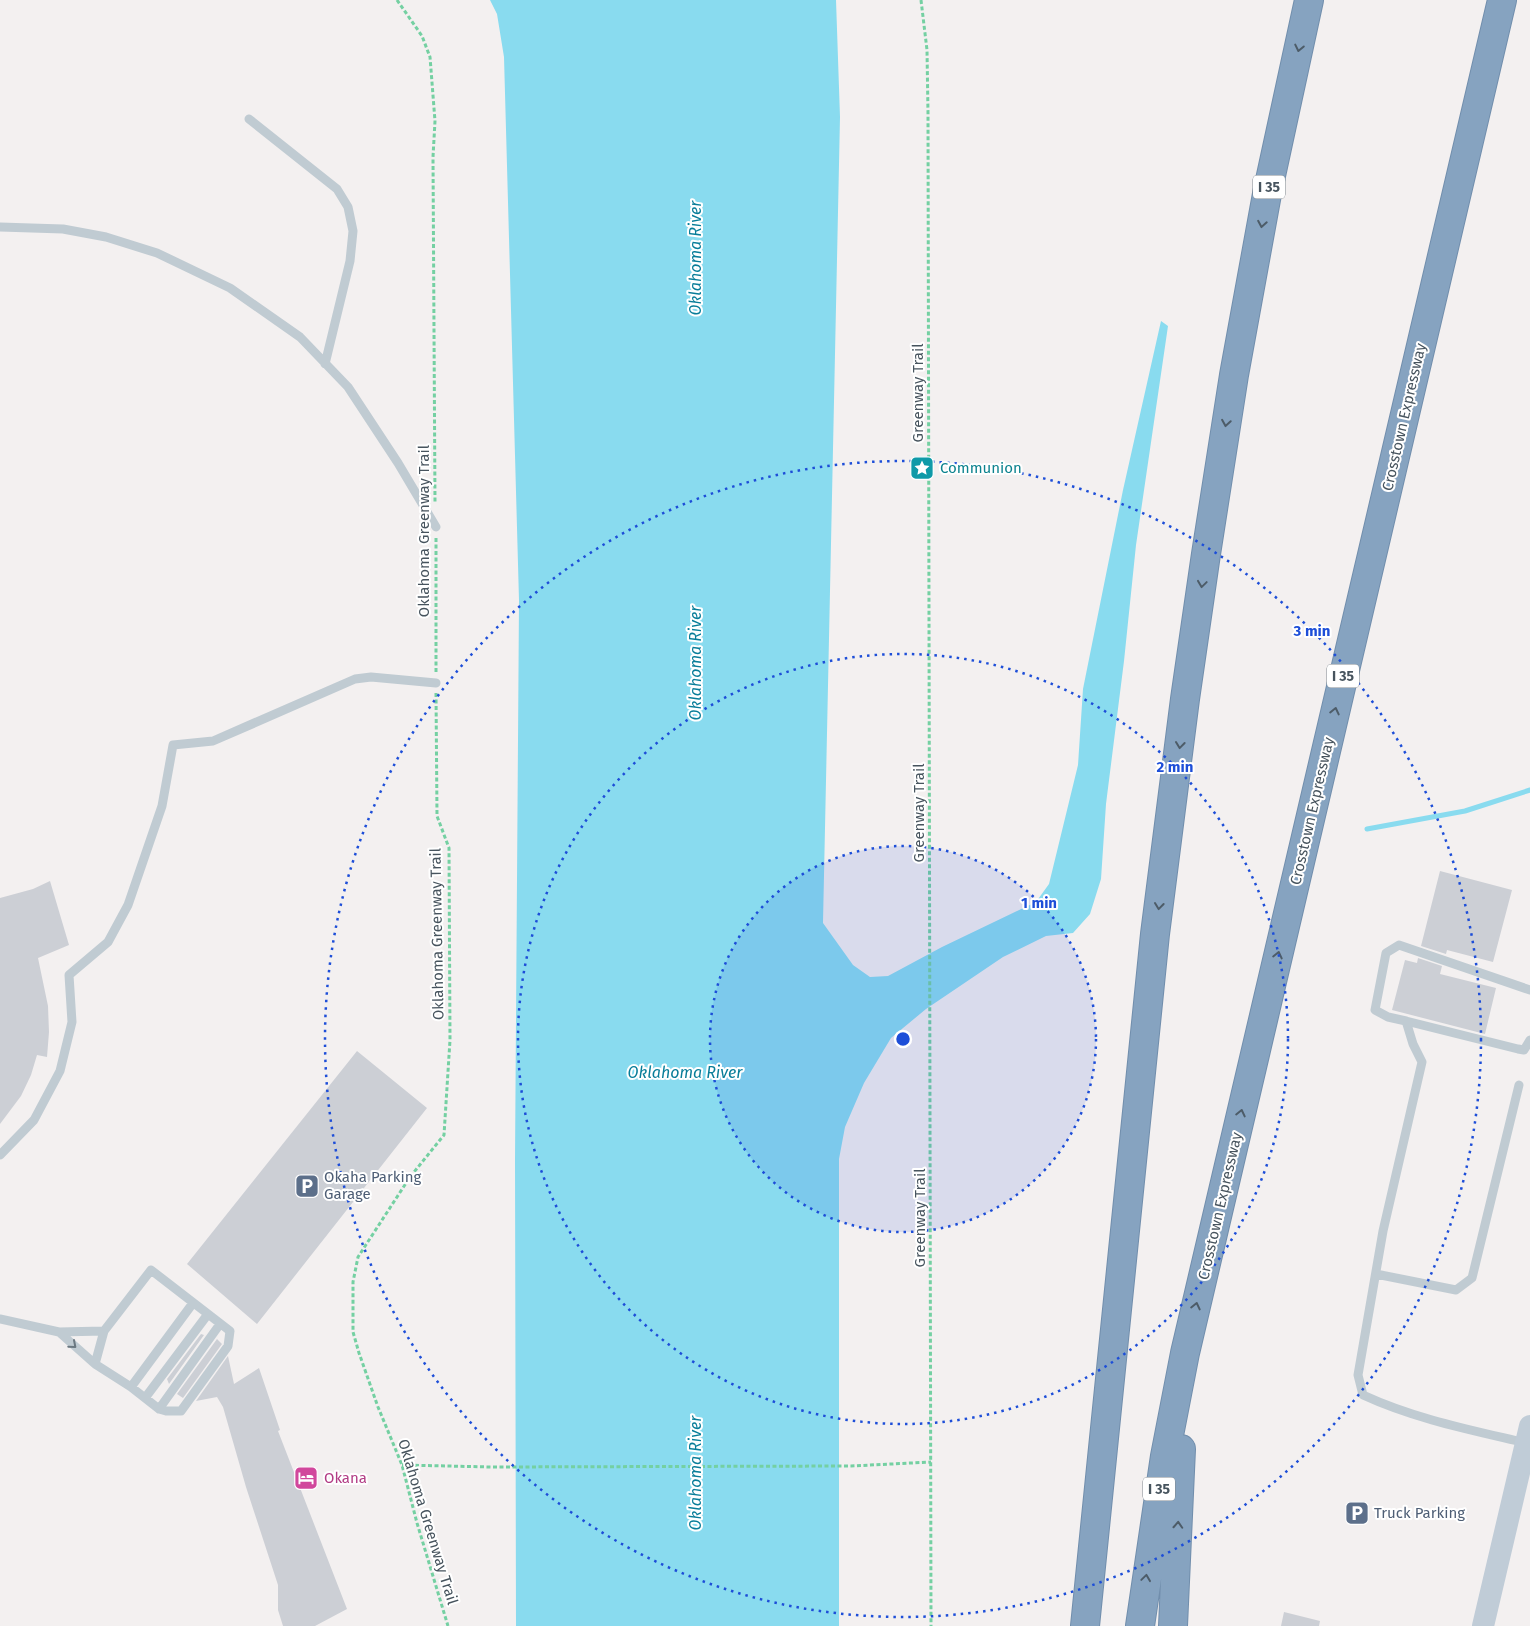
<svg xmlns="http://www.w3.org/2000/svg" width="1530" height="1626" viewBox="0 0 1530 1626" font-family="'Fira Sans',sans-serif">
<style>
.water{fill:#89dbef}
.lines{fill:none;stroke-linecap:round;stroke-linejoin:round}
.stream{stroke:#89dbef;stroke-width:5}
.building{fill:#cccfd5}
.motorway-casing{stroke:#718eac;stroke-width:30}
.path{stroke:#74d0a2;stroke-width:3;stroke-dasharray:4 2.5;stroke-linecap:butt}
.service{stroke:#c0cbd2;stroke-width:9}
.secondary{stroke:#c0ccd7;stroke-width:22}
.motorway{stroke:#86a3c0;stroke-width:28}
.oneway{stroke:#4d5c68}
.oneway2{stroke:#6b7881}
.ring{fill:none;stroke:#1d4ed8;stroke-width:2.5;stroke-dasharray:2.5 5}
.labels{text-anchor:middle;stroke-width:4;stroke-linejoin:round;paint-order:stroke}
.shield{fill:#fff;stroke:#7e878e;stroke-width:1}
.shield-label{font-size:14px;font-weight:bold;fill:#47545e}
.street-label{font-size:15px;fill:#47545e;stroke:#fff}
.culture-label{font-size:15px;fill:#0d838f;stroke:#fff;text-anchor:start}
.service-label{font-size:15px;fill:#4e5e75;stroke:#fff;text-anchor:start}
.hotel-label{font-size:15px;fill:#b23c85;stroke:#fff;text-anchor:start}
.water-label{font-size:16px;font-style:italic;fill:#087d99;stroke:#fff}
.centre{fill:#1d4ed8;stroke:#fff;stroke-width:2.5}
.ring-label{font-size:15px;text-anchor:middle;font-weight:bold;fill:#1d4ed8;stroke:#fff;stroke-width:4;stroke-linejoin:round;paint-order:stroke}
</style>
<rect width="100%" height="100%" fill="#f3f0f0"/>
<path class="water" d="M490,0H836L840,117L823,923L853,965L870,977L888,976L942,947L1036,902L1049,884L1078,765L1083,689L1123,490L1161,321L1168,326L1136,545L1124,661L1106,804L1101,879L1090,914L1073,933L1046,936L1003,957L926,1009L891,1038L864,1083L845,1127L839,1159V1626H516L515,1160L519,600L504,57L497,14Z"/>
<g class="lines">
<path class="stream" d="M1367,829L1465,811L1530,790"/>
</g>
<path class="building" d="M1440,871L1512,890L1493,962L1447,950L1446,954L1421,946Z
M50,881L69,945L38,958L48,1006L49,1032L47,1057L37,1055L31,1075L21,1096L0,1124V898L33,889Z
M1418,958L1442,966L1440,974L1496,988L1485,1034L1392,1010L1405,960L1417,963Z
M357,1051L427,1108L257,1324L187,1264Z
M201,1334L204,1335L169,1384L167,1379Z
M217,1339L222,1344L183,1398L177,1394Z
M228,1356L234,1384L259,1368L280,1430L278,1431L347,1609L315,1626H283L278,1610V1585L246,1487L223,1407L217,1397L196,1401Z
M1284,1612L1320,1621L1319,1626H1281Z"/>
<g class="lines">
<g class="motorway-casing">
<path id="motorway" d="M1085,1626L1155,934L1185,699L1206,554L1234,375L1267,194L1309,0
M1140,1626L1165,1456L1185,1353L1502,0
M1173,1626L1181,1449"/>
</g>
<path class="path" d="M397,0L422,36L430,57L435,121L433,157L435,502
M921,0L927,50L928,113L931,1626
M436,538V672
M436,693L437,816L449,848L450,1040L444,1135L410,1177L358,1257L353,1282V1332L359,1353L378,1407L402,1465L417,1523L448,1626
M402,1465L492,1467L851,1466L931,1462"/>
<path class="service" d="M249,119L337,189L348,207L353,231L350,261L325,364
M0,227L63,229L106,237L157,253L230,288L300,337L348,387L398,463L436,527
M1406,1021L1518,1049L1524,1050L1530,1040
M0,1155L34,1120L60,1071L72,1022L69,975L108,942L128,905L162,806L173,745L213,741L355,679L371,677L436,683
M1376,1274L1456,1290L1472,1278L1519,1085
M0,1319L59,1332
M95,1364L59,1332L104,1331
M131,1387L159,1409L166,1411H181L228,1346L230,1331L151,1270L104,1331L95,1364L131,1387L193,1303
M145,1398L208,1314
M159,1409L220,1324
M1526,1443C1471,1430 1415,1419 1363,1395L1358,1375L1383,1231L1422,1062L1413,1044L1406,1021L1388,1017L1375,1010L1386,953L1399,945L1530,990"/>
<path class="secondary" d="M1483,1626L1530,1426"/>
<use href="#motorway" class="motorway"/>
</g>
<defs><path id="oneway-chevron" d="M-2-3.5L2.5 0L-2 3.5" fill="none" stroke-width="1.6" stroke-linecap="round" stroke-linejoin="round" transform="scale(1.25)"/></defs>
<g class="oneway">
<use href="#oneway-chevron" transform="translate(1299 48) rotate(102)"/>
<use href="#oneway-chevron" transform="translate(1262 224) rotate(100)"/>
<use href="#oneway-chevron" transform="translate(1226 423) rotate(99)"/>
<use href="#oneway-chevron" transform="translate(1202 584) rotate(98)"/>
<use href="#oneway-chevron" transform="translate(1335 711) rotate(-77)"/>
<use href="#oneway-chevron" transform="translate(1180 745) rotate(97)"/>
<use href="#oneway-chevron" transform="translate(1159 906) rotate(97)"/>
<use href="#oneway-chevron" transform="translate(1278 955) rotate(-77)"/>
<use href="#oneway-chevron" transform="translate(1241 1113) rotate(-77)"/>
<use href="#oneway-chevron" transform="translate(1196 1306) rotate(-77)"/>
<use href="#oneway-chevron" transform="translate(1178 1525) rotate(-87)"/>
<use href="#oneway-chevron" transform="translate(1146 1578) rotate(-82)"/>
</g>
<use class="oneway2" href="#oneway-chevron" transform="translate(73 1345) rotate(41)"/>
<circle cx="903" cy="1039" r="193" fill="#1d4ed8" fill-opacity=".12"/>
<g class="ring">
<circle cx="903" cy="1039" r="193"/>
<circle cx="903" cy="1039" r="385"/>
<circle cx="903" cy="1039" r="578"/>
</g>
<defs>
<g id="sight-square" transform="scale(1.25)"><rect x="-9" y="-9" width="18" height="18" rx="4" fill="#0f9aa8" stroke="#fff"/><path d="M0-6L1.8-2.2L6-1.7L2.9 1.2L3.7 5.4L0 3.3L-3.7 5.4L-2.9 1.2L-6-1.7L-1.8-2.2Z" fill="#fff"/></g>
<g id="parking-square" transform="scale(1.25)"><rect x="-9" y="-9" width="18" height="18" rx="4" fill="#5c6f8a" stroke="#fff"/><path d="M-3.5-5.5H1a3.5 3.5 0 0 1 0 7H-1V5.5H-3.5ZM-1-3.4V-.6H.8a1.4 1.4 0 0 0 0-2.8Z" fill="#fff"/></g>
<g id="hotel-square" transform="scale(1.25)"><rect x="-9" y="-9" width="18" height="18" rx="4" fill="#d1479c" stroke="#fff"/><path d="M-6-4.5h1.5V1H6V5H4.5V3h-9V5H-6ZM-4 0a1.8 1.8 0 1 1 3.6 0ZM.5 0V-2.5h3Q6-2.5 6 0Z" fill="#fff"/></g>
</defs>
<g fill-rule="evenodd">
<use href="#sight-square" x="922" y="468"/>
<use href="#parking-square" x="307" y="1186"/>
<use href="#hotel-square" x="306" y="1478"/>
<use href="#parking-square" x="1357" y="1513"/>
</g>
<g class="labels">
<g class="shield">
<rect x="1253" y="175.5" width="32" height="23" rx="4"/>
<rect x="1327" y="664.5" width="32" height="23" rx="4"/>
<rect x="1143" y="1477.5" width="32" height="23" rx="4"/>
</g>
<g class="shield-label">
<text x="1269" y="192">I 35</text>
<text x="1343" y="681">I 35</text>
<text x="1159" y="1494">I 35</text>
</g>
<g class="street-label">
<text transform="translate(918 393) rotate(-90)" y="5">Greenway Trail</text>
<text transform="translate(1404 417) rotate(-77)" y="5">Crosstown Expressway</text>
<text transform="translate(424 531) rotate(-90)" y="5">Oklahoma Greenway Trail</text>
<text transform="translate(1312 811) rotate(-77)" y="5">Crosstown Expressway</text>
<text transform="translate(919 813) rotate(-90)" y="5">Greenway Trail</text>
<text transform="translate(437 934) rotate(-91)" y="5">Oklahoma Greenway Trail</text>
<text transform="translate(1220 1206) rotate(-77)" y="5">Crosstown Expressway</text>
<text transform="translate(920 1218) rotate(-90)" y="5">Greenway Trail</text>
<text transform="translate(428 1522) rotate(73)" y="5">Oklahoma Greenway Trail</text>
</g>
<g class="culture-label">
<text x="940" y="473">Communion</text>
</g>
<g class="service-label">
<text x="324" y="1182">Okaha Parking<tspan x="324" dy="17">Garage</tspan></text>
<text x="1374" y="1518">Truck Parking</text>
</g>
<g class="hotel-label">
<text x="324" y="1483">Okana</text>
</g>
<g class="water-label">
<text transform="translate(695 258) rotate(-90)" y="6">Oklahoma River</text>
<text transform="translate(695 663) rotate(-90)" y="6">Oklahoma River</text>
<text x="685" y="1078">Oklahoma River</text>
<text transform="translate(695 1473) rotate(-90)" y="6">Oklahoma River</text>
</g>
</g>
<circle cx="903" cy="1039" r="8" class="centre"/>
<g class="ring-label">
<text x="1312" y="636">3 min</text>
<text x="1175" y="772">2 min</text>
<text x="1039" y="908">1 min</text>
</g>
</svg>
